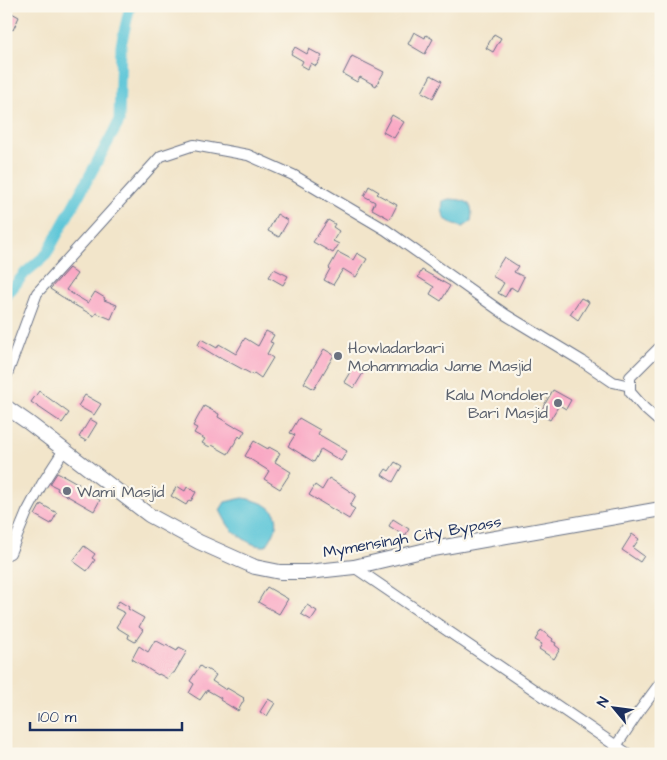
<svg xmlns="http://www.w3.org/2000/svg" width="667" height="760" viewBox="0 0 667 760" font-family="'Architects Daughter',sans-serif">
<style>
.water{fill:#5dc6d8;stroke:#3c7a9b}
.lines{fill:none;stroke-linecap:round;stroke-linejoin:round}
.canal{stroke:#5dc6d8;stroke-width:11}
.building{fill:#f9a8c4}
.minor-casing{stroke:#666f84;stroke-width:12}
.highway-casing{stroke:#666f84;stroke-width:16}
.minor{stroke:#fff;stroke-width:10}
.highway{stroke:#fff;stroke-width:14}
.worship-dot{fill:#6b7280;stroke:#fbf7ec;stroke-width:2}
.labels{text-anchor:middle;stroke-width:4.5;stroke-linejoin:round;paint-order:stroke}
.worship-label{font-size:16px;fill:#5b616d;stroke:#fbf7ec;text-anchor:start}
.street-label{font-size:16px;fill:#1b2f5e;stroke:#fbf7ec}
</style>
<rect width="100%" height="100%" fill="#fbf7ec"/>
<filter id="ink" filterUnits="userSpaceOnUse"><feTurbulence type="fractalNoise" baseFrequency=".02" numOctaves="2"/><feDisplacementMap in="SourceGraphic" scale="10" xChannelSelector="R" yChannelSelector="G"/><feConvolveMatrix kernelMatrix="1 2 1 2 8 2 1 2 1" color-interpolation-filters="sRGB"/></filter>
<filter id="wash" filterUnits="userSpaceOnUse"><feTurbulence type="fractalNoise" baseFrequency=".0096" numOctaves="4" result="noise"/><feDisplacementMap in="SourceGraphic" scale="20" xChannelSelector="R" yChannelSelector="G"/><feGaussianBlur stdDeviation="1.12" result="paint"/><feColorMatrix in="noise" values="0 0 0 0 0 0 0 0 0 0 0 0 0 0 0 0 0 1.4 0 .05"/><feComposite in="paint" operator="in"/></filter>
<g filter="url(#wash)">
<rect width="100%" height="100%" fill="#f2e5ca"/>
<path class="water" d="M449,199C468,200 474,202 471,222L463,227L455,225L445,219L442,210L443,201Z
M243,498C276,504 287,517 266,546C258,546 254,545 247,541C230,530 229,528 220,510L225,502Z"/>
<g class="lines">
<path class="canal" d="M6,296L25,273L46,255L119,122L121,45L130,6"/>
</g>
<g id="blocks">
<path class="building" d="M10,12L19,17L13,30L6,26V20Z
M414,32L425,38L426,35L433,39L425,54L408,44Z
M494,34L501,38L493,52L486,48Z
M295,47L307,54L309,49L322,56L316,66L311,63L308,69L301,65L303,61L291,54Z
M352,56L384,72L376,86L360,77L357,82L343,74Z
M431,75L442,81L433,98L422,92Z
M392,115L404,122L394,138L383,132Z
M369,186L379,192L377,194L397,205L390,219L372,209L375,202L364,196Z
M277,214L287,220V223L279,237L268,231Z
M328,220L335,224L333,227L339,231L333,241L339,244L333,253L313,242Z
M338,252L353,260L357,253L367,259L356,277L343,269L333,285L324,280L330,269L329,268Z
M504,257L518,266L514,272L524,277L517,291L511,287L505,297L498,293L504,283L492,276Z
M69,268L77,274L66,290L88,303L95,292L105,298L104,300L117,305L111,319L96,313L94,316L64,299V298L50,289Z
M274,269L288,276L283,285L269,277Z
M422,270L450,286L441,301L430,294L434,287L418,277Z
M581,298L589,302L578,320L570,314Z
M266,331L274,335L270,342L273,343L267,354L273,358L261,378L254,373L253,375L220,357L219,358L198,345L201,339L217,348L219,344L236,354L245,338L258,346Z
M324,349L334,355L314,389L304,383Z
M353,367L363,373L354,388L344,382Z
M553,390L571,400L566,409L559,405L550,420L539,414Z
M39,391L69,413L62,423L31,402Z
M85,395L101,404L94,415L78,406Z
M204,406L219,414L218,417L235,427L236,426L245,431L241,438L239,436L228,454L212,445L210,447L202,443L205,439L194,433L197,428L193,426Z
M299,418L320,430L318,434L347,451L341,461L321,449L314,462L288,446L295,435L290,433Z
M90,419L97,423L86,441L79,437Z
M254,441L268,449L269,447L280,453L275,462L291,472L280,489L264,479L269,471L245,456Z
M395,462L402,466L393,482L382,475L386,469L389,471Z
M57,473L63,476V475L79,484L77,487L100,500L94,511L57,490L58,488L50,484Z
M329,478L356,495L350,506L355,509L349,519L309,495L315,485L322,490Z
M177,486L185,491L187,487L196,492L191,501L189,500L186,505L171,496Z
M41,504L57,513L51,524L35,515Z
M393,519L409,529L405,536L389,526Z
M632,534L639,539L633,548L644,556L640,562L622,550Z
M84,546L95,554L92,558L95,560L87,571L73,561Z
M267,587L288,599L279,614L258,602Z
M119,601L129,607L128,609L144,618L139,627L143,630L135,642L128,638L129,635L116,627L125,613L115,608Z
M307,605L317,611L311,620L301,614Z
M541,630L553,639L552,641L556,643L555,645L560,649L554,659L539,649L542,644L535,640Z
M155,640L166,646V645L177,651L179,647L187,651L174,673H172L168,679L159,674L158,675L132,659L139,646L148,652Z
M200,666L204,669L205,668L216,675L212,681L226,690L227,688L244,698L243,699L244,700L238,711L220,700L221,698L207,690L200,700L189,693L194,684L190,681Z
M268,699L275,703L267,716L260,712Z"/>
</g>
</g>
<g filter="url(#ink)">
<use href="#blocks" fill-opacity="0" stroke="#666f84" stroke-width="1"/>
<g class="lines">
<g class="minor-casing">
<path id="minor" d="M661,346L630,377V392L644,408L661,423
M6,377L37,293L161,156L194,145L248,155L293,175L386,230L506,315L582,361L613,382L630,386
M6,555L10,553L27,512L42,484L64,450
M354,567L628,754
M616,746L638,713L661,682
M6,752L8,754"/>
</g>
<g class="highway-casing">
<path id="highway" d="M6,407L29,423L149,515L199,542L255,567L280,572H308L354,567L422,551L661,509"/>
</g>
<use href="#minor" class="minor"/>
<use href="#highway" class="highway"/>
</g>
</g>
<g class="worship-dot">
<circle cx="338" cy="356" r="5"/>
<circle cx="558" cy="403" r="5"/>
<circle cx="67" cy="491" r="5"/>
</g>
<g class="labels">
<g class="worship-label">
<text x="348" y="353">Howladarbari<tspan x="348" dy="18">Mohammadia Jame Masjid</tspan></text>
<text x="548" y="400" text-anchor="end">Kalu Mondoler<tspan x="548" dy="18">Bari Masjid</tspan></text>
<text x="77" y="497">Wami Masjid</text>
</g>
<g class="street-label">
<text transform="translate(412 536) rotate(-10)" y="6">Mymensingh City Bypass</text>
</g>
</g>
<rect width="667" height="760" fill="none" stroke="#fbf7ec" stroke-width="25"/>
<g transform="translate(614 708) rotate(299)" stroke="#fbf7ec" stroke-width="4" paint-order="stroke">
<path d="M0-4L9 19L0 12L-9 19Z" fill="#1b2f5e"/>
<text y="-8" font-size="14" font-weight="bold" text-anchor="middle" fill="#1b2f5e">N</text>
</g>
<path d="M30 722v8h152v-8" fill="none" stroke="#1b2f5e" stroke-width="2.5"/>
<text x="38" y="722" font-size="15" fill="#1b2f5e" stroke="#fbf7ec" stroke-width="4" paint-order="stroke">100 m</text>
</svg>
